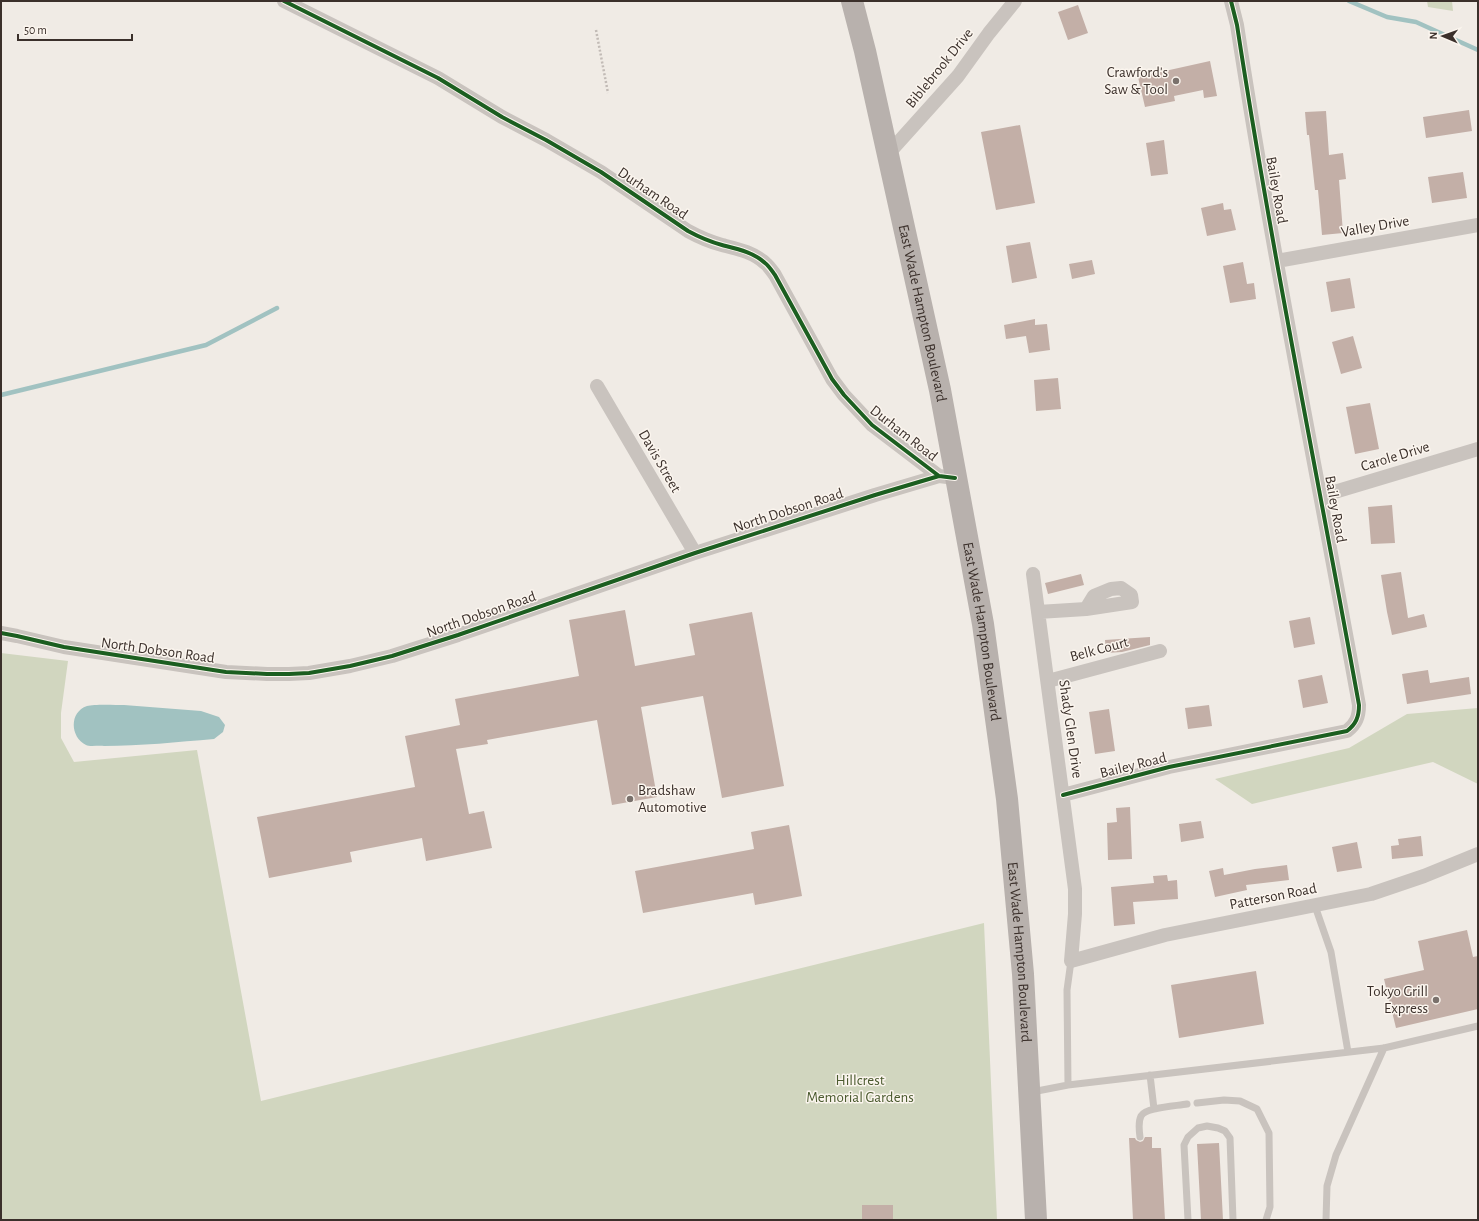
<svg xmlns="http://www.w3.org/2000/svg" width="1479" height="1221" viewBox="0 0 1479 1221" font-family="'Alegreya Sans',sans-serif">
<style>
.green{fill:#d1d6bf}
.water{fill:#a1c2c1}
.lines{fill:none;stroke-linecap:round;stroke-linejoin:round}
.stream{stroke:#a1c2c1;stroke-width:4.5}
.building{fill:#c3afa7}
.path{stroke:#c2bbb6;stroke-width:2.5;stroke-dasharray:2 2;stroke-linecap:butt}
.service{stroke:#c9c3be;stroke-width:7}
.minor{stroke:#c9c3be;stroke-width:14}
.primary{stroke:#b8b1ad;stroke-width:22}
.cycleway-casing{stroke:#fbf5ee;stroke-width:6}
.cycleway{stroke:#1b5e20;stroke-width:4}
.poi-dot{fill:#7a716c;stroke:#fbf5ee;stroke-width:1.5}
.labels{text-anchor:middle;stroke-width:3;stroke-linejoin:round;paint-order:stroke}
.street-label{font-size:15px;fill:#3b302b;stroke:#fbf5ee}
.poi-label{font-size:15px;fill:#3b302b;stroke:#fbf5ee;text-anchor:end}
.park-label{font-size:15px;fill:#4a5a2e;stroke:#fbf5ee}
</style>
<rect width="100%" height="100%" fill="#f0ebe5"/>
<path class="green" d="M1427,1H1452L1453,11L1428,7Z
M1,653L68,661L61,713V738L74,762L197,750L261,1101L984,923L997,1220H1Z
M1478,708V784L1433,762L1252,804L1215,779L1349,748L1407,714Z"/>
<path class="water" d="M124,705L201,711L219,717L225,725L223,732L214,739C178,742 140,746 104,746C99,745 90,747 86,745C70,737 69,712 87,706C94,704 115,705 124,705Z"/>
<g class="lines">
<path class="stream" d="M1349,1L1387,17L1416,22L1478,50
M1,395L206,345L277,308"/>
</g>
<path class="building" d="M1078,5L1088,33L1068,40L1058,12Z
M1210,61L1217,96L1204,98L1203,90L1174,96L1175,101L1145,107L1138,77Z
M1469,110L1472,131L1426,138L1423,117Z
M1326,111L1329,155L1343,153L1346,179L1339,180L1343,233L1322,235L1318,190H1315L1309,135H1307L1305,112Z
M1020,125L1035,203L996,210L981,132Z
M1164,140L1168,174L1151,176L1146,143Z
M1463,172L1467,198L1432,203L1428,177Z
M1223,203L1224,210L1231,209L1236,230L1207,236L1201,208Z
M1030,242L1037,278L1012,283L1006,246Z
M1092,260L1095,274L1072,279L1069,264Z
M1243,262L1247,284L1254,283L1256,299L1230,303L1223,266Z
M1350,278L1355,308L1331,312L1326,282Z
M1035,319V325L1047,324L1050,350L1029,353L1026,336L1006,339L1004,325Z
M1353,336L1362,368L1341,374L1332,342Z
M1058,378L1061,409L1036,411L1034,380Z
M1370,403L1379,449L1355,454L1346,407Z
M1392,505L1395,543L1371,544L1368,507Z
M1401,572L1408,618L1424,614L1427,627L1392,635L1387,612L1381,575Z
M1081,574L1084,585L1048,594L1045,583Z
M625,610L635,666L695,655L689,624L752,612L784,786L722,798L703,696L641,707L657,797L612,805L597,720L487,740L488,744L456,749L469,814L484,811L492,848L426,861L422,838L350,852L352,862L269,878L257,817L415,787L405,736L460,725L455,699L579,676L569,620Z
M1310,617L1315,644L1294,648L1289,621Z
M1150,637V645L1122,652L1106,653L1105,640Z
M1428,670L1430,683L1469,677L1471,694L1407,704L1402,674Z
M1322,675L1328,703L1303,708L1298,680Z
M1209,705L1212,726L1188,729L1185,708Z
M1109,709L1115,751L1095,754L1089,712Z
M1130,807L1132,859L1108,860L1107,823L1117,822L1116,808Z
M1201,821L1204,838L1181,842L1179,824Z
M789,825L802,896L755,905L753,893L643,913L635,871L754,849L751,832Z
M1421,836L1423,856L1392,859L1391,846L1399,845L1398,839Z
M1357,842L1362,868L1337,872L1332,847Z
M1287,865L1289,880L1246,885L1247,890L1215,897L1209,871L1223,868L1224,875L1255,869Z
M1167,875L1168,881L1177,880L1178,899L1133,902L1135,924L1114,926L1111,887L1154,883L1153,876Z
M1467,930L1473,957L1478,956V1009L1396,1028L1384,979L1424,970L1418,941Z
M1256,971L1264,1024L1179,1038L1171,985Z
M1145,1137H1152V1148H1161L1165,1220H1133L1129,1138H1135L1136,1140L1140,1142L1143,1141Z
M1219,1143L1223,1220H1201L1197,1144Z
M862,1205H893V1220H862Z"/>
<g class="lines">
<path class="path" d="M596,30L608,93"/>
<path class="service" d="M1315,906L1331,952L1348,1052
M1150,1075L1154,1109
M1068,1085L1067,990L1071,961
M1032,1092L1068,1085L1384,1048L1478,1026
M1197,1103L1224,1100L1240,1101L1257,1109L1269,1133L1270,1207L1266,1220
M1140,1137C1139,1130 1138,1122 1141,1116C1146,1107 1177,1106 1187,1104
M1188,1220L1184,1145L1188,1137L1198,1128L1207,1126L1218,1128L1225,1131L1230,1138L1233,1220
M1326,1220L1327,1186L1336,1155L1384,1048"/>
<path class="minor" d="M284,1L438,78L502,117L546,140L601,172L688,231C699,237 711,242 722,245C738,249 753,252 765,263C769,266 772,271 775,275L832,379L844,395L872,425L939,476
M887,155L958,76L989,33L1015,1
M1277,261L1478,225
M597,386L695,553
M1321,496L1478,449
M1033,574L1075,889V914L1071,961L1165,935L1371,894L1424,876L1478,854
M1038,612L1086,609L1132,602L1131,595L1121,588L1111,589L1094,596L1086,609
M1,633L17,636L64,647L226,672L267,674H289L309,673L350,666L392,656L458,635L695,553L875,495L939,476L955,478
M1048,681L1160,651
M1063,795L1169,767L1347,731C1356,724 1359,717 1359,705C1318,478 1272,253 1237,25L1231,1"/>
<path class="primary" id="s1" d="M852,1L865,51L940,390L983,624L1007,799L1023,974L1036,1220"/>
<g class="cycleway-casing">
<path id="cycleway" d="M284,1L438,78L502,117L546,140L601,172L688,231C699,237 711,242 722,245C738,249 753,252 765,263C769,266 772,271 775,275L832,379L844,395L872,425L939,476
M1,633L17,636L64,647L226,672L267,674H289L309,673L350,666L392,656L458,635L695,553L875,495L939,476L955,478
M1063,795L1169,767L1347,731C1356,724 1359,717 1359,705C1318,478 1272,253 1237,25L1231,1"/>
</g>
<use href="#cycleway" class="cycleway"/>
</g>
<g class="poi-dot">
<circle cx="1176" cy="81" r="4"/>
<circle cx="630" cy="799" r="4"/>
<circle cx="1436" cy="1000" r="4"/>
</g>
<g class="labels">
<g class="street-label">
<text transform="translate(939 68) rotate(-51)" y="5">Biblebrook Drive</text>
<text transform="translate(1277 190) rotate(80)" y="5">Bailey Road</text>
<text transform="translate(653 193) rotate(34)" y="5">Durham Road</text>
<text transform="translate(1375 226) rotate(-10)" y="5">Valley Drive</text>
<text dy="5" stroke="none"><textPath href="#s1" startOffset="320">East Wade Hampton Boulevard</textPath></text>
<text transform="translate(904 433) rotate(38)" y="5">Durham Road</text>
<text transform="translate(1395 456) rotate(-17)" y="5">Carole Drive</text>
<text transform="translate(660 461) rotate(60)" y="5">Davis Street</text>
<text transform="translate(1336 509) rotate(80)" y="5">Bailey Road</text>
<text transform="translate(788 510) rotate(-18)" y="5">North Dobson Road</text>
<text transform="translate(481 614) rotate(-19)" y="5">North Dobson Road</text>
<text dy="5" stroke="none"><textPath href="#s1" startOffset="644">East Wade Hampton Boulevard</textPath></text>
<text transform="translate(1099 649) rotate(-15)" y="5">Belk Court</text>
<text transform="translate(158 650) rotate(8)" y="5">North Dobson Road</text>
<text transform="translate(1071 729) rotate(82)" y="5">Shady Glen Drive</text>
<text transform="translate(1133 765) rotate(-14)" y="5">Bailey Road</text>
<text transform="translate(1273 896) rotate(-11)" y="5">Patterson Road</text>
<text dy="5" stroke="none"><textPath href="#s1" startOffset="967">East Wade Hampton Boulevard</textPath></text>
</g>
<g class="poi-label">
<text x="1168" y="77">Crawford's<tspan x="1168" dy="17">Saw &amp; Tool</tspan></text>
<text x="638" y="795" text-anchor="start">Bradshaw<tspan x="638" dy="17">Automotive</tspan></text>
<text x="1428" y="996">Tokyo Grill<tspan x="1428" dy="17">Express</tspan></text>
</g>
<g class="park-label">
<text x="860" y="1085">Hillcrest<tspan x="860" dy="17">Memorial Gardens</tspan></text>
</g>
</g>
<rect width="1479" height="1221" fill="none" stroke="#3b302b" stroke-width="4"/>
<g transform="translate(1443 36) rotate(272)" stroke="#fbf5ee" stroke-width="3" paint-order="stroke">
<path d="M0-3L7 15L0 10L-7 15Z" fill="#3b302b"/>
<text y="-6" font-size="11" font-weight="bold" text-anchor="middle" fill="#3b302b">N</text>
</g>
<path d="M18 34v6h114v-6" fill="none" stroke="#3b302b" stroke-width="2"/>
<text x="24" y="34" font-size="12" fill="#3b302b" stroke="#fbf5ee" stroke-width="3" paint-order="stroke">50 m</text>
</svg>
